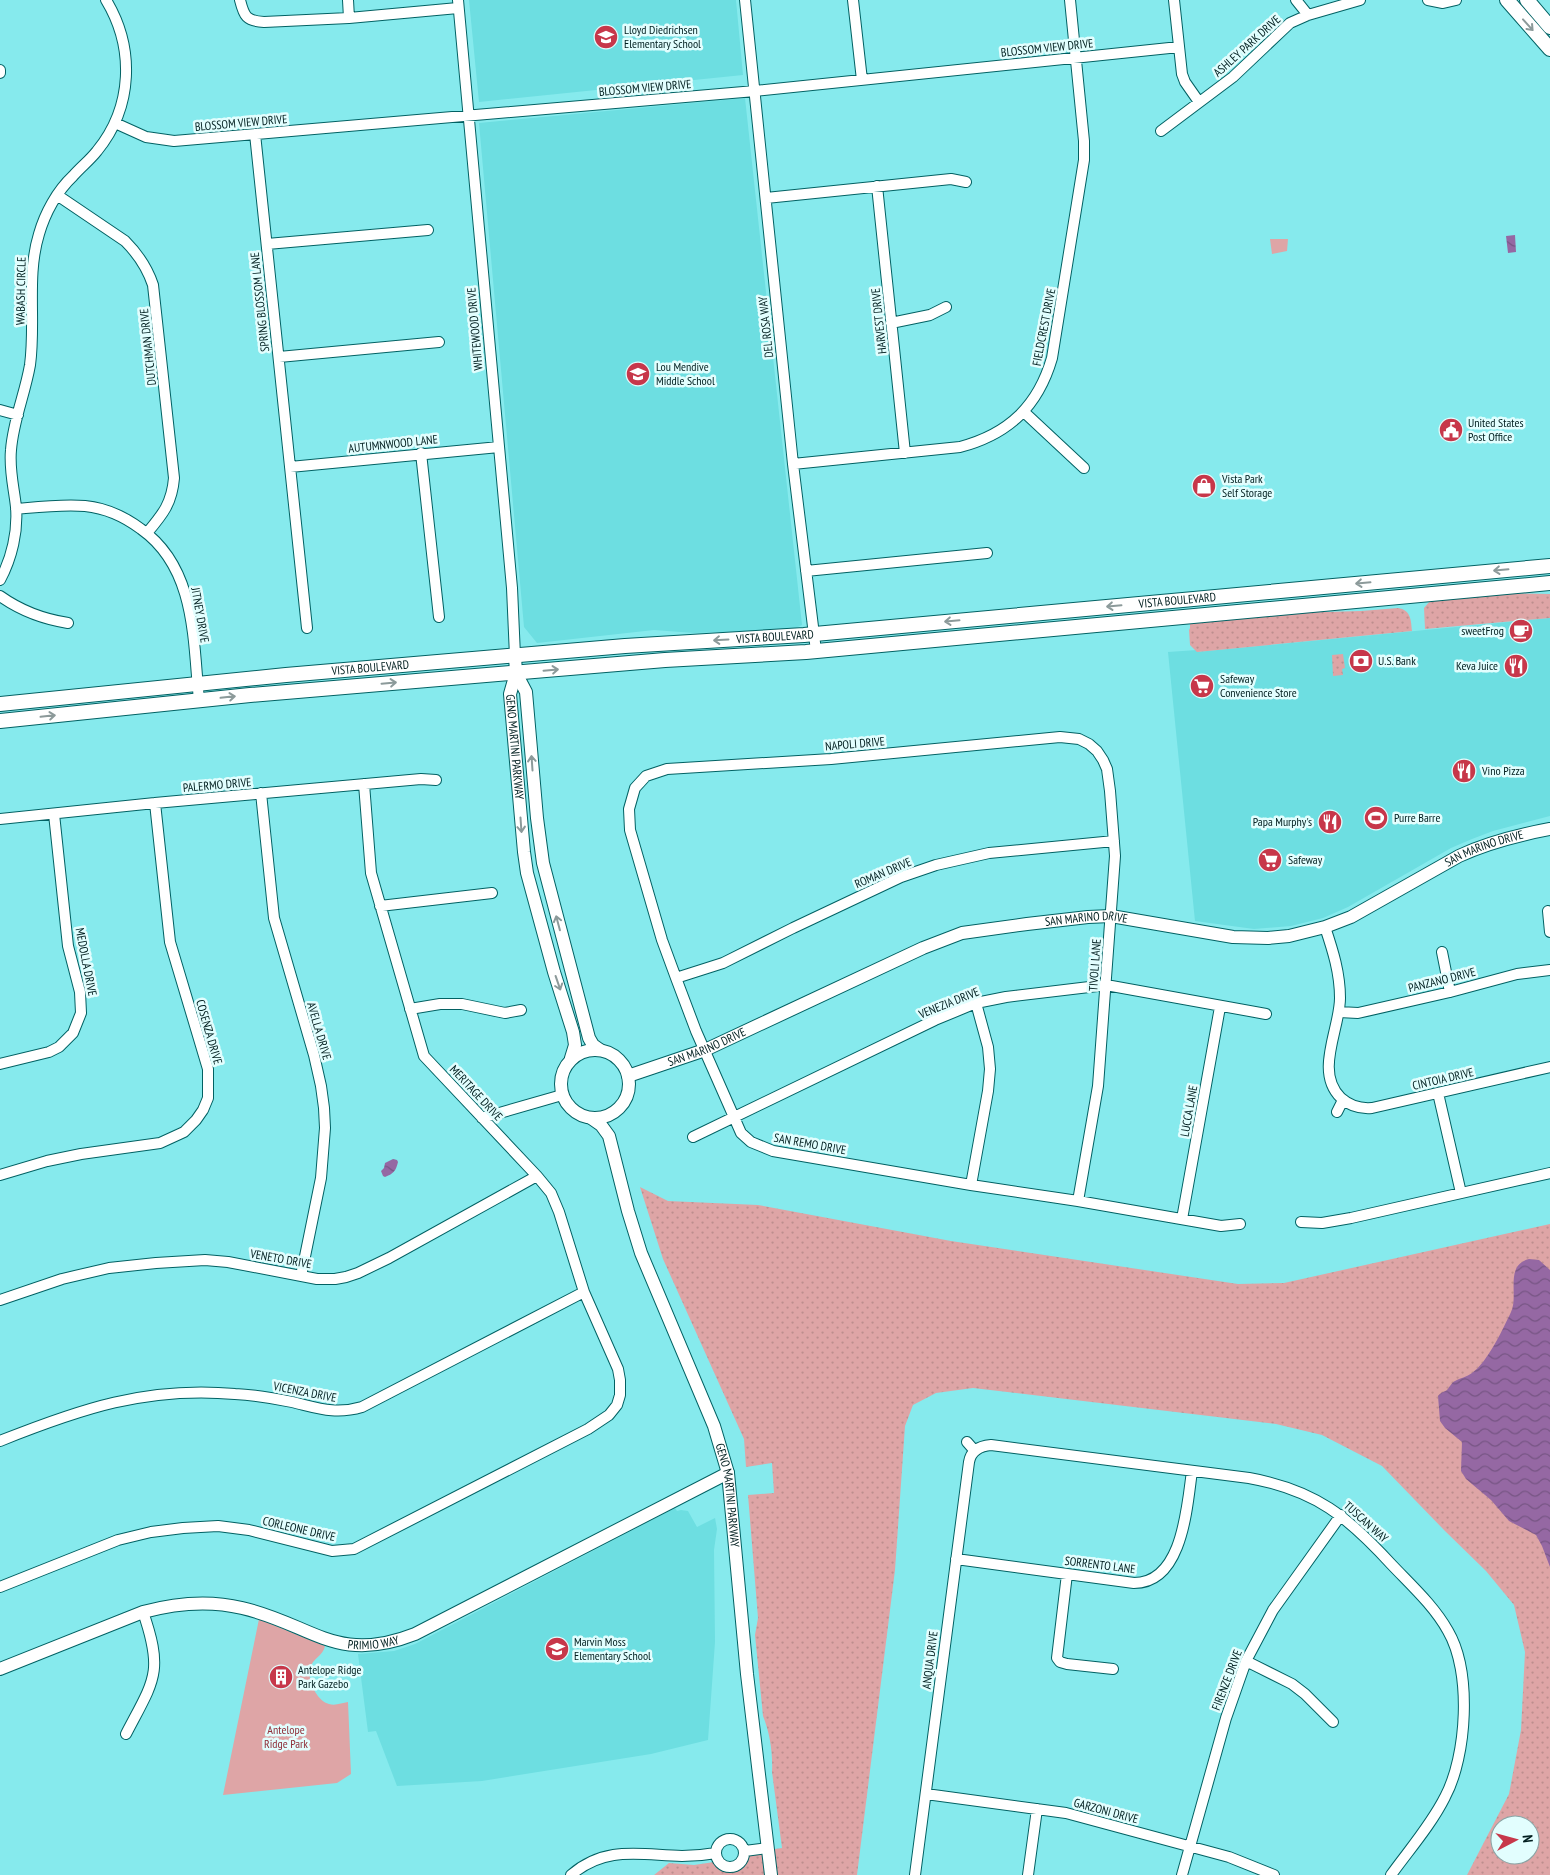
<svg xmlns="http://www.w3.org/2000/svg" width="1550" height="1875" viewBox="0 0 1550 1875" font-family="'PT Sans Narrow',sans-serif">
<style>
.built{fill:#6ddee1}
.grass{fill:url(#grass-dots);fill-rule:evenodd}
.park{fill:#dea5a6}
.water{fill:url(#water-waves)}
.lines{fill:none;stroke-linecap:round;stroke-linejoin:round}
.minor-casing{stroke:#026163;stroke-width:12}
.tertiary-casing{stroke:#026163;stroke-width:14}
.secondary-casing{stroke:#026163;stroke-width:16}
.minor{stroke:#fff;stroke-width:10}
.tertiary{stroke:#fff;stroke-width:12}
.secondary{stroke:#fff;stroke-width:14}
.oneway{stroke:#8c9a9a}
.labels{text-anchor:middle;stroke-width:5;stroke-linejoin:round;paint-order:stroke}
.poi-label{font-size:12px;fill:#001e1f;stroke:#e2fefe;text-anchor:start}
.street-label{font-size:12px;fill:#001e1f;stroke:#e2fefe}
.park-label{font-size:12px;fill:#8f2e38;stroke:#e2fefe}
</style>
<defs>
<pattern id="grass-dots" width="8" height="8" patternUnits="userSpaceOnUse" patternTransform="scale(1.25)"><rect width="8" height="8" fill="#dea5a6"/><path d="M2 2h.1M6 6h.1" fill="none" stroke="#bd8e8e" stroke-width="1.8" stroke-linecap="round"/></pattern>
<pattern id="water-waves" width="16" height="10" patternUnits="userSpaceOnUse" patternTransform="scale(1.25)"><rect width="16" height="10" fill="#9568a3"/><path d="M0 5q4-4 8 0t8 0" fill="none" stroke="#775584"/></pattern>
</defs>
<rect width="100%" height="100%" fill="#86eaed"/>
<path class="built" d="M469,0H736L743,75L479,102Z
M745,98L802,625L792,630L694,633L654,630L537,643L524,627L479,123Z
M1550,618V816L1493,831L1472,839L1451,848L1348,907L1323,918L1291,926L1254,929L1195,921L1168,652L1197,650V652Z
M675,1508L677,1511L681,1510L688,1511L697,1527L715,1518L717,1529L714,1550L715,1642L708,1740L651,1754L482,1781L397,1786L376,1731L368,1732L358,1654L394,1651L415,1644Z"/>
<path class="grass" d="M1502,593L1550,594V618L1425,629L1424,608L1430,601Z
M1398,608C1411,610 1411,620 1412,631L1197,652L1190,645L1189,630L1190,628V624L1194,622L1289,613L1361,611Z
M1343,654L1345,668L1342,669L1343,675L1333,676L1332,655Z
M640,1187L668,1201L758,1205L951,1241L1238,1284L1284,1283L1550,1224V1875H1467L1509,1794L1521,1730L1525,1652L1514,1605L1486,1571L1445,1531L1382,1466L1322,1435L1276,1424L973,1388L936,1393L913,1405L905,1426L895,1570L857,1875H654L669,1863L694,1865L714,1862L729,1870L737,1868L741,1865L746,1853L782,1848L772,1772C773,1754 770,1733 763,1716L755,1635L758,1618L748,1495L774,1493L772,1463L746,1467L744,1439L663,1259ZM1500,1825H1530V1855H1500Z"/>
<path class="park" d="M1270,239H1288L1287,251L1272,254Z
M259,1619L325,1646C323,1656 313,1658 310,1668C307,1680 317,1701 329,1704C335,1706 342,1703 348,1702L351,1774L337,1783L223,1795Z"/>
<path class="water" d="M1515,235L1516,252L1508,253L1506,236Z
M393,1159L397,1160L398,1162C396,1171 393,1174 385,1177L383,1176L381,1171L384,1168L385,1163Z
M1529,1259L1539,1260L1550,1270V1567L1542,1546L1536,1535L1509,1521L1491,1500L1466,1479L1461,1471L1462,1442L1445,1428L1440,1421L1438,1396C1441,1392 1444,1392 1447,1390C1450,1387 1451,1383 1455,1381C1460,1378 1467,1377 1472,1373C1487,1363 1503,1329 1511,1312C1519,1296 1504,1265 1529,1259Z"/>
<g class="lines">
<g class="minor-casing">
<path id="minor" d="M240,0C244,16 246,21 264,22L349,18L458,8
M348,0L349,18
M458,0L512,588L515,656
M745,0L793,464L816,651
M853,0L862,80
M1174,0L1182,74L1185,82L1199,102
M1296,0L1308,15
M1428,0L1443,3L1456,0
M0,73V70
M115,123L146,137L174,141L755,91L1179,47
M1161,131L1233,77L1290,23L1308,15L1360,0
M255,134L307,628
M877,186L905,453
M57,195L125,241C138,254 147,267 153,285L174,478C172,503 163,514 147,533
M766,198L951,179L966,182
M267,244L428,230
M891,323L930,315L946,307
M279,357L439,342
M0,410L18,415
M1024,412L1084,468
M421,453L439,617
M793,464L960,447C1009,434 1038,406 1052,358L1084,160V141L1070,0
M290,467L499,447
M16,509C38,507 62,504 85,506C105,508 125,517 141,529C196,568 193,639 199,700
M806,571L987,553
M0,580C12,558 18,531 16,507C14,488 9,470 11,450C13,421 25,394 30,365C36,322 26,276 39,234C45,213 57,191 73,176C81,167 90,160 97,151C133,107 135,48 106,0
M0,596C21,611 42,619 68,623
M261,793L274,918L314,1055L321,1086L324,1108L325,1128L321,1178L301,1276
M0,819L155,803L421,779L436,780
M380,906L492,893
M1548,911L1550,932
M1325,927C1333,951 1340,973 1340,998C1340,1029 1314,1072 1341,1098C1350,1106 1360,1109 1372,1108L1550,1067
M1442,952L1450,992
M676,978L723,963L793,928L901,877L936,865L989,853L1114,841
M410,1009L440,1004H462L505,1013L521,1010
M1339,1012L1358,1013L1450,992L1517,974L1550,970
M0,1064L49,1052L59,1047L73,1033L81,1013L80,992L68,946L54,814
M1438,1093L1461,1193
M1337,1112L1343,1100
M482,1118L562,1095
M693,1137L935,1020L976,1003L1006,997L1106,985L1266,1014
M0,1175L47,1161L81,1154L160,1143L184,1132L196,1120L203,1110L208,1098V1069L170,942L155,803
M971,1185L988,1091L990,1069L988,1047L976,1003
M1078,1201L1098,1086L1115,856L1110,791L1107,769L1103,760L1097,751L1089,744L1079,739L1060,737L831,759L667,769L646,776L635,788L629,809L630,830L662,940L676,978L696,1031L741,1133L751,1142L773,1151L971,1185L1078,1201L1221,1226L1240,1224
M1182,1219L1220,1007
M1301,1222L1322,1223L1351,1218L1550,1173
M0,1300L62,1279L109,1268L156,1263L205,1260L228,1262L317,1279H335L346,1277L358,1273L389,1258L537,1176
M0,1441C80,1409 147,1386 235,1394C254,1395 273,1398 292,1402C318,1408 335,1415 362,1407L584,1292
M967,1442L974,1450
M956,1559L1134,1583C1183,1583 1187,1506 1192,1471
M1067,1574L1057,1658L1060,1662L1067,1664L1113,1669
M0,1587L118,1540L151,1532L183,1528L218,1526L249,1530L332,1551L354,1549L588,1429L609,1415L617,1405L620,1395V1380L618,1369L584,1292L559,1212L551,1193L537,1176L424,1056L371,873L364,784
M1246,1661L1292,1684L1305,1694L1333,1722
M126,1734C154,1680 164,1673 143,1612
M926,1794L1066,1813L1229,1857L1274,1875
M716 1853a14 14 0 1 1 28 0a14 14 0 1 1-28 0Z
M745,1851L768,1848
M571,1875C606,1845 640,1855 682,1856C693,1856 705,1855 716,1853
M915,1875L969,1462C971,1450 980,1446 991,1445L1249,1478C1316,1490 1348,1517 1392,1565C1412,1586 1434,1606 1448,1631C1472,1672 1467,1756 1445,1797C1431,1825 1409,1850 1391,1875
M1028,1875L1037,1809
M1182,1875L1226,1718L1246,1661L1273,1610L1341,1515"/>
</g>
<g class="tertiary-casing">
<g id="tertiary">
<path id="s1" d="M515,656L516,673L510,694L524,852L527,873L554,972L573,1032L575,1045L571,1058"/>
<path d="M516,673L526,692L537,818L543,863L589,1038L593,1045L600,1050"/>
<circle cx="595" cy="1084" r="34"/>
<path id="s2" d="M628,1076L705,1050L923,948L962,933L1027,924L1088,917L1111,916L1233,937L1268,938L1289,936L1325,927L1351,917L1459,856C1489,842 1518,835 1550,829"/>
<path id="s3" d="M591,1118L601,1125L609,1136L628,1211L641,1253L714,1426L728,1473L747,1674L771,1875"/>
<path id="s4" d="M0,1669L143,1612C176,1603 209,1600 242,1608C312,1624 336,1665 415,1634L728,1473"/>
</g>
</g>
<g class="secondary-casing">
<g id="secondary">
<path d="M1507,0L1550,49"/>
<path d="M1527,0L1550,27"/>
<path id="s5" d="M0,704L286,675L625,646L804,635L1550,566"/>
<path d="M0,721L250,695L665,660L806,652L1550,583"/>
</g>
</g>
<use href="#minor" class="minor"/>
<use href="#tertiary" class="tertiary"/>
<use href="#secondary" class="secondary"/>
</g>
<defs><path id="oneway-shaft" d="M-6 0H5M1.5-3L5.5 0L1.5 3" fill="none" stroke-width="1.6" stroke-linecap="round" stroke-linejoin="round" transform="scale(1.25)"/></defs>
<g class="oneway">
<use href="#oneway-shaft" transform="translate(1528 25) rotate(48)"/>
<use href="#oneway-shaft" transform="translate(1501 570) rotate(175)"/>
<use href="#oneway-shaft" transform="translate(1363 583) rotate(175)"/>
<use href="#oneway-shaft" transform="translate(1114 606) rotate(175)"/>
<use href="#oneway-shaft" transform="translate(952 621) rotate(175)"/>
<use href="#oneway-shaft" transform="translate(721 640) rotate(177)"/>
<use href="#oneway-shaft" transform="translate(551 670) rotate(-5)"/>
<use href="#oneway-shaft" transform="translate(389 683) rotate(-5)"/>
<use href="#oneway-shaft" transform="translate(228 697) rotate(-6)"/>
<use href="#oneway-shaft" transform="translate(48 716) rotate(-6)"/>
<use href="#oneway-shaft" transform="translate(532 763) rotate(-94)"/>
<use href="#oneway-shaft" transform="translate(521 825) rotate(86)"/>
<use href="#oneway-shaft" transform="translate(558 923) rotate(-105)"/>
<use href="#oneway-shaft" transform="translate(558 983) rotate(71)"/>
</g>
<defs>
<g id="school-disc" transform="scale(1.25)"><circle r="9.5" fill="#c7374a" stroke="#e2fefe"/><path d="M0-5L7-2L0 1L-7-2ZM-4 1L0 2.5L4 1V4Q0 6-4 4Z" fill="#fff"/></g>
<g id="civic-disc" transform="scale(1.25)"><circle r="9.5" fill="#c7374a" stroke="#e2fefe"/><path d="M-.6-6.5H3V-4.5H.6V-3L4-1V1h2V6H-6V1h2V-1L-.6-3ZM-1.2 2.5V6h2.4V2.5Z" fill="#fff"/></g>
<g id="shop-disc" transform="scale(1.25)"><circle r="9.5" fill="#c7374a" stroke="#e2fefe"/><path d="M-5-2.5h2.3a2.7 3.5 0 0 1 5.4 0H5L5.5 6h-11ZM-1.5-2.5h3a1.5 2.3 0 0 0-3 0Z" fill="#fff"/></g>
<g id="cafe-disc" transform="scale(1.25)"><circle r="9.5" fill="#c7374a" stroke="#e2fefe"/><path d="M-5.5-4.5H6V0H3Q3 3.5 0 3.5H-2.5Q-5.5 3.5-5.5 0ZM3-3.2v2h1.7v-2ZM-6 4.5H4V6H-6Z" fill="#fff"/></g>
<g id="bank-disc" transform="scale(1.25)"><circle r="9.5" fill="#c7374a" stroke="#e2fefe"/><path d="M-6-4H6V4H-6ZM0-2.3a2.3 2.3 0 1 0 0 4.6a2.3 2.3 0 1 0 0-4.6Z" fill="#fff"/></g>
<g id="restaurant-disc" transform="scale(1.25)"><circle r="9.5" fill="#c7374a" stroke="#e2fefe"/><path d="M-5-6h1v4h1v-4h1v4h1v-4h1v5L-1.5 .5V6h-2V.5L-5-1ZM5-6V6H3V1.5H1.5Q1.5-4 5-6Z" fill="#fff"/></g>
<g id="supermarket-disc" transform="scale(1.25)"><circle r="9.5" fill="#c7374a" stroke="#e2fefe"/><path d="M-6-5.5h2.5l.6 2H6L4.5 2H-2.5L-4.4-4H-6ZM-1.5 3.2a1.3 1.3 0 1 0 .1 0ZM3 3.2a1.3 1.3 0 1 0 .1 0Z" fill="#fff"/></g>
<g id="stadium-disc" transform="scale(1.25)"><circle r="9.5" fill="#c7374a" stroke="#e2fefe"/><path d="M0-5a6.5 5 0 1 0 0 10a6.5 5 0 1 0 0-10ZM-3.5-1.8h7v3.6h-7Z" fill="#fff"/></g>
<g id="building-disc" transform="scale(1.25)"><circle r="9.5" fill="#c7374a" stroke="#e2fefe"/><path d="M-4-6H4V6H1V3H-1V6H-4ZM-2.5-4.3h1.7v1.8h-1.7ZM.8-4.3h1.7v1.8H.8ZM-2.5-1h1.7V.8h-1.7ZM.8-1h1.7V.8H.8Z" fill="#fff"/></g>
</defs>
<g fill-rule="evenodd">
<use href="#school-disc" x="606" y="37"/>
<use href="#school-disc" x="638" y="374"/>
<use href="#civic-disc" x="1451" y="430"/>
<use href="#shop-disc" x="1204" y="486"/>
<use href="#cafe-disc" x="1521" y="631"/>
<use href="#bank-disc" x="1361" y="661"/>
<use href="#restaurant-disc" x="1516" y="666"/>
<use href="#supermarket-disc" x="1202" y="686"/>
<use href="#restaurant-disc" x="1464" y="771"/>
<use href="#stadium-disc" x="1376" y="818"/>
<use href="#restaurant-disc" x="1330" y="822"/>
<use href="#supermarket-disc" x="1270" y="860"/>
<use href="#school-disc" x="557" y="1649"/>
<use href="#building-disc" x="281" y="1677"/>
</g>
<g class="labels">
<g class="poi-label">
<text x="624" y="34">Lloyd Diedrichsen<tspan x="624" dy="14">Elementary School</tspan></text>
<text x="656" y="371">Lou Mendive<tspan x="656" dy="14">Middle School</tspan></text>
<text x="1468" y="427">United States<tspan x="1468" dy="14">Post Office</tspan></text>
<text x="1222" y="483">Vista Park<tspan x="1222" dy="14">Self Storage</tspan></text>
<text x="1504" y="635" text-anchor="end">sweetFrog</text>
<text x="1378" y="665">U.S. Bank</text>
<text x="1498" y="670" text-anchor="end">Keva Juice</text>
<text x="1220" y="683">Safeway<tspan x="1220" dy="14">Convenience Store</tspan></text>
<text x="1482" y="775">Vino Pizza</text>
<text x="1394" y="822">Purre Barre</text>
<text x="1312" y="826" text-anchor="end">Papa Murphy's</text>
<text x="1288" y="864">Safeway</text>
<text x="574" y="1646">Marvin Moss<tspan x="574" dy="14">Elementary School</tspan></text>
<text x="298" y="1674">Antelope Ridge<tspan x="298" dy="14">Park Gazebo</tspan></text>
</g>
<g class="street-label">
<text transform="translate(1247 46) rotate(-42)" y="4">ASHLEY PARK DRIVE</text>
<text transform="translate(1047 48) rotate(-6)" y="4">BLOSSOM VIEW DRIVE</text>
<text transform="translate(645 88) rotate(-5)" y="4">BLOSSOM VIEW DRIVE</text>
<text transform="translate(241 123) rotate(-5)" y="4">BLOSSOM VIEW DRIVE</text>
<text transform="translate(21 291) rotate(-89)" y="4">WABASH CIRCLE</text>
<text transform="translate(260 302) rotate(-96)" y="4">SPRING BLOSSOM LANE</text>
<text transform="translate(879 321) rotate(-96)" y="4">HARVEST DRIVE</text>
<text transform="translate(766 327) rotate(-96)" y="4">DEL ROSA WAY</text>
<text transform="translate(1044 327) rotate(-79)" y="4">FIELDCREST DRIVE</text>
<text transform="translate(475 329) rotate(-95)" y="4">WHITEWOOD DRIVE</text>
<text transform="translate(148 347) rotate(-96)" y="4">DUTCHMAN DRIVE</text>
<text transform="translate(393 444) rotate(-6)" y="4">AUTUMNWOOD LANE</text>
<text dy="4" stroke="none"><textPath href="#s5" startOffset="1182">VISTA BOULEVARD</textPath></text>
<text transform="translate(200 615) rotate(80)" y="4">JITNEY DRIVE</text>
<text dy="4" stroke="none"><textPath href="#s5" startOffset="778">VISTA BOULEVARD</textPath></text>
<text dy="4" stroke="none"><textPath href="#s5" startOffset="372">VISTA BOULEVARD</textPath></text>
<text transform="translate(855 744) rotate(-5)" y="4">NAPOLI DRIVE</text>
<text dy="4" stroke="none"><textPath href="#s1" startOffset="92">GENO MARTINI PARKWAY</textPath></text>
<text transform="translate(217 785) rotate(-5)" y="4">PALERMO DRIVE</text>
<text dy="4" stroke="none"><textPath href="#s2" startOffset="909">SAN MARINO DRIVE</textPath></text>
<text transform="translate(883 873) rotate(-23)" y="4">ROMAN DRIVE</text>
<text dy="4" stroke="none"><textPath href="#s2" startOffset="489">SAN MARINO DRIVE</textPath></text>
<text transform="translate(86 962) rotate(79)" y="4">MEDOLLA DRIVE</text>
<text transform="translate(1095 965) rotate(-86)" y="4">TIVOLI LANE</text>
<text transform="translate(1442 980) rotate(-14)" y="4">PANZANO DRIVE</text>
<text transform="translate(949 1003) rotate(-22)" y="4">VENEZIA DRIVE</text>
<text transform="translate(319 1031) rotate(74)" y="4">AVELLA DRIVE</text>
<text transform="translate(209 1032) rotate(74)" y="4">COSENZA DRIVE</text>
<text dy="4" stroke="none"><textPath href="#s2" startOffset="84">SAN MARINO DRIVE</textPath></text>
<text transform="translate(1443 1079) rotate(-13)" y="4">CINTOIA DRIVE</text>
<text transform="translate(476 1093) rotate(47)" y="4">MERITAGE DRIVE</text>
<text transform="translate(1189 1111) rotate(-80)" y="4">LUCCA LANE</text>
<text transform="translate(810 1144) rotate(10)" y="4">SAN REMO DRIVE</text>
<text transform="translate(281 1259) rotate(10)" y="4">VENETO DRIVE</text>
<text transform="translate(305 1392) rotate(11)" y="4">VICENZA DRIVE</text>
<text dy="4" stroke="none"><textPath href="#s3" startOffset="406">GENO MARTINI PARKWAY</textPath></text>
<text transform="translate(1366 1522) rotate(42)" y="4">TUSCAN WAY</text>
<text transform="translate(299 1529) rotate(13)" y="4">CORLEONE DRIVE</text>
<text transform="translate(1100 1565) rotate(7)" y="4">SORRENTO LANE</text>
<text dy="4" stroke="none"><textPath href="#s4" startOffset="392">PRIMIO WAY</textPath></text>
<text transform="translate(930 1660) rotate(-83)" y="4">ANQUA DRIVE</text>
<text transform="translate(1227 1680) rotate(-69)" y="4">FIRENZE DRIVE</text>
<text transform="translate(1106 1811) rotate(15)" y="4">GARZONI DRIVE</text>
</g>
<g class="park-label">
<text x="286" y="1734">Antelope<tspan x="286" dy="14">Ridge Park</tspan></text>
</g>
</g>
<g transform="translate(1515 1840) rotate(84)"><circle r="24" fill="#e2fefe" stroke="#88a4a5"/>
<path d="M0-4L9 19L0 12L-9 19Z" fill="#c7374a"/>
<text y="-8" font-size="14" font-weight="bold" text-anchor="middle" fill="#001e1f">N</text>
</g>
</svg>
